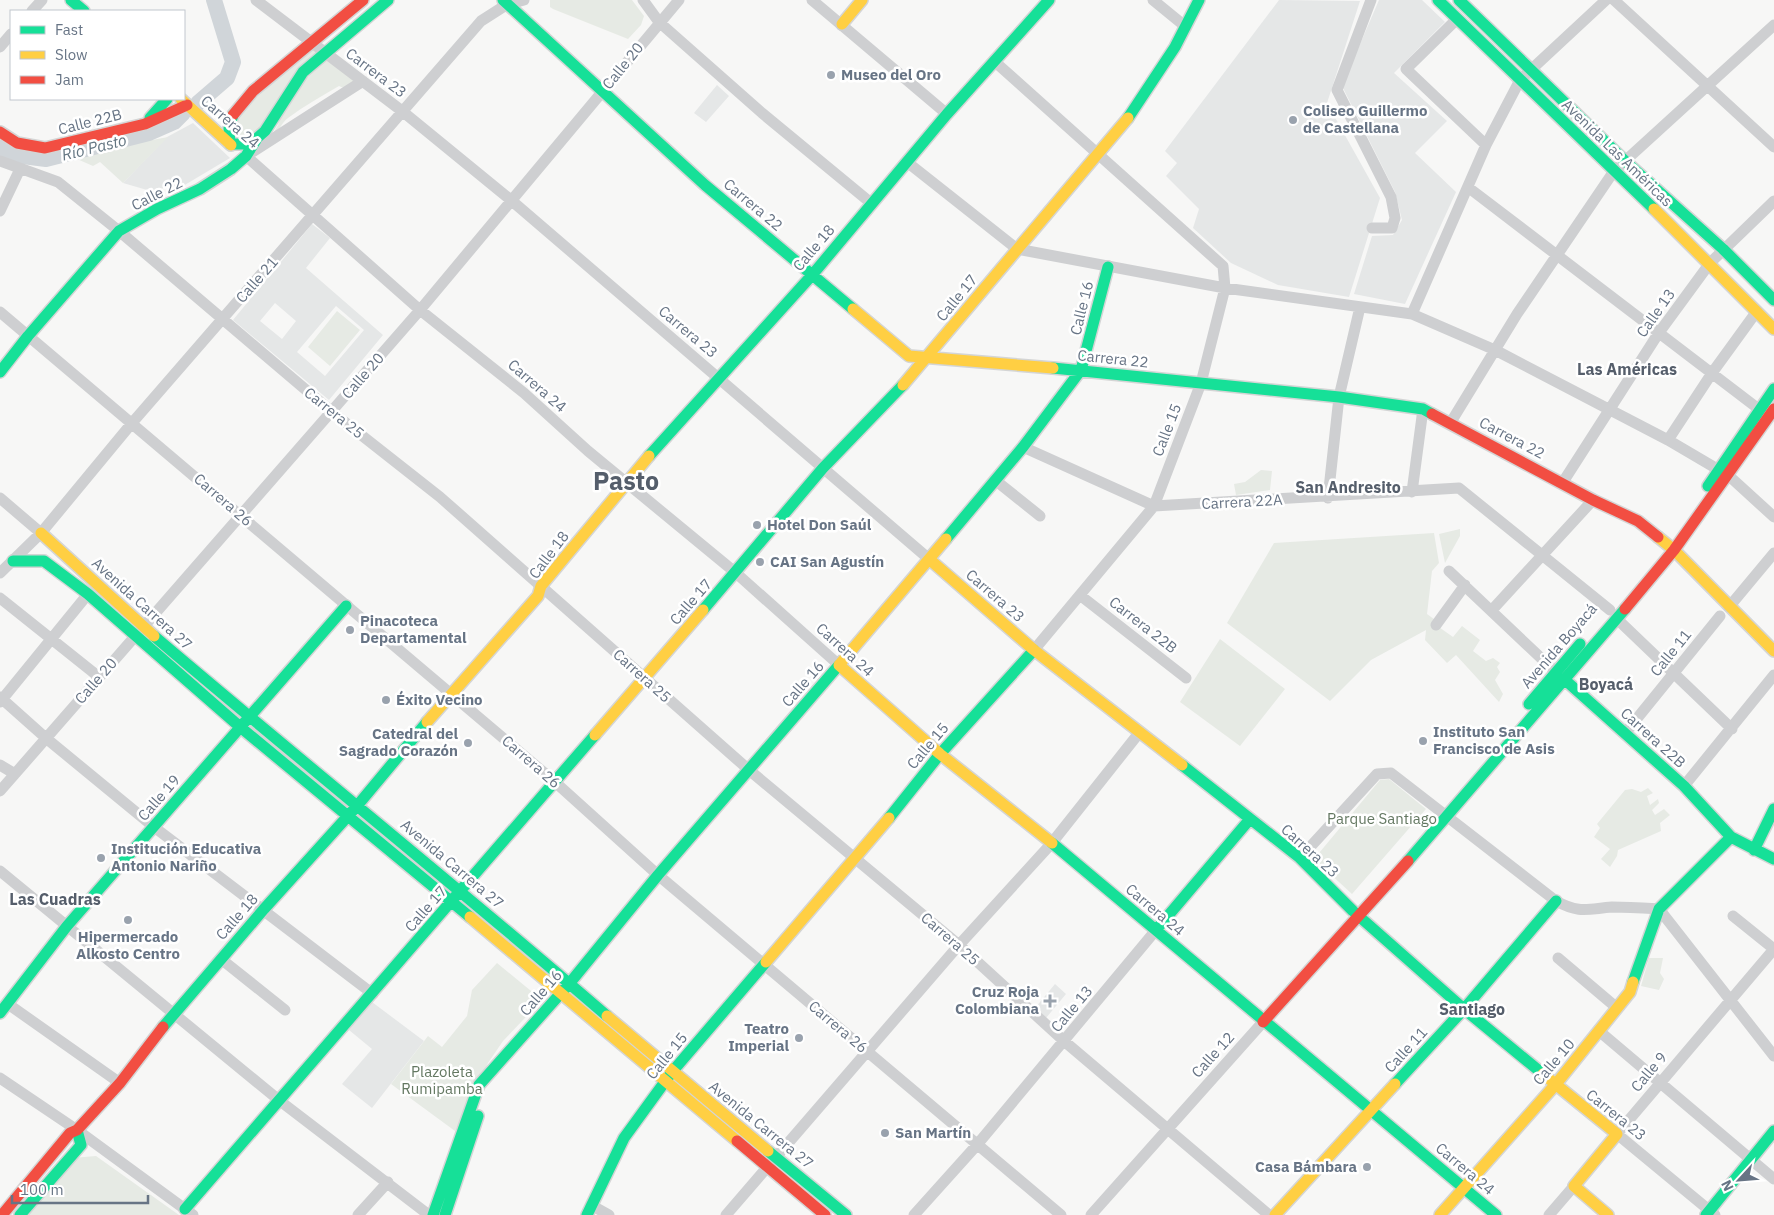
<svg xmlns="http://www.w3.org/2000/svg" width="1774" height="1215" viewBox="0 0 1774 1215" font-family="'IBM Plex Sans',sans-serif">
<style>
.built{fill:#e5e7e7;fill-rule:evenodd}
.green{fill:#e6eae4}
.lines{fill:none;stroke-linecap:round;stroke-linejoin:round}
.river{stroke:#d0d5d9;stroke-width:16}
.fast-casing{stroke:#d4d5d5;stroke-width:14}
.slow-casing{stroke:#d4d5d5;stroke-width:14}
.jam-casing{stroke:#d4d5d5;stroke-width:14}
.street{stroke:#cecfd1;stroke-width:11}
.fast{stroke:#16e098;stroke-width:11}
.slow{stroke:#ffcf43;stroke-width:11}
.jam{stroke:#f24e42;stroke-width:11}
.poi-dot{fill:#99a2ad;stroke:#fff;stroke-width:2}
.labels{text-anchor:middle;stroke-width:5;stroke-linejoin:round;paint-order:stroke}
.street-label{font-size:15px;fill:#677485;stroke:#fff}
.poi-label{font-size:15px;font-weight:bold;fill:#677485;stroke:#fff;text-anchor:start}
.park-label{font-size:15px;fill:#647862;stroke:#fff}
.water-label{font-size:16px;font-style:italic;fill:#637581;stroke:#fff}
.neighbourhood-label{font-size:16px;font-weight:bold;fill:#555e6b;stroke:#fff}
.town-label{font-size:25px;font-weight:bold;fill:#555e6b;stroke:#fff}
</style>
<rect width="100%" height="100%" fill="#f7f7f6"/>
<path class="built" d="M1279,0L1360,1L1327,103L1380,198L1349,297L1278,285L1231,263L1193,228L1199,209L1166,176L1177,163L1165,151Z
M1379,0H1422L1445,22L1394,73L1447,121L1415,153L1456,192L1405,304L1354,294L1372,236L1393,235L1402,220L1395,192L1342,86Z
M717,85L729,96L706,122L694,113Z
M193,123L230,158L173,192L168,186L154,192L123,183L167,137Z
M312,224L330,238L306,268L383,335L329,400L233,320ZM275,303L296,321L282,339L260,321ZM336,306L364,330L325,376L297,352Z
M1055,984L1066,994L1046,1018L1035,1008Z
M372,1002L424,1041L372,1108L342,1084L372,1049L349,1030Z"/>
<path class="green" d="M550,0H632L644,16L641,25L628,39L553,9L550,7Z
M312,48L321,52L260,132L245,139L235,131L237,117L247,106Z
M327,57L359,80L346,89L339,86C322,96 304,106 288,118C281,123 280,131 272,135L278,125L288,98Z
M168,137L123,183L100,162L93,166L77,159L131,144Z
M337,311L360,330L330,366L308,347Z
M1261,470L1272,471L1270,490L1236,495L1234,484L1245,482Z
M1460,529V536L1445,563L1439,534Z
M1434,533L1439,563L1432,571L1427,614L1438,622L1436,625L1453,637L1462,626L1480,640L1473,651L1486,661L1493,658L1500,663L1497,667L1500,672L1495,680L1503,694L1499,702L1456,655L1447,663L1425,640L1426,630L1371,660L1330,701L1227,623L1274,543Z
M1220,639L1285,689L1240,746L1180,702Z
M1389,779L1426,809L1352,894L1314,859L1380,780Z
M1648,788L1653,793L1647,796L1650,805L1658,799L1659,803L1652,810L1655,815L1664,809L1670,815L1660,823L1661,831L1618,850L1617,856L1610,867L1601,859L1610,849L1594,837L1600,828L1597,824L1625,790L1632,789L1641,792Z
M1649,958H1663L1660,973L1664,979L1659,990L1641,986Z
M497,963L542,1000L503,1041L488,1063L455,1131L391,1084L428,1036L442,1047L467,1016L472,990Z
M96,1156L179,1215H25L72,1158Z"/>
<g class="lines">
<path class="river" d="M198,103L227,78L233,62L214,0
M0,147L15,155L46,159L149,133L174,122L183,113"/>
<g class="fast-casing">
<path id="fast" d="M71,0L84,11
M503,0L705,185L853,309
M1438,0L1654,209
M1459,0L1625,161L1723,249L1774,300
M233,115L229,128L230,144H244L256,139L265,131L303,72L388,0
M150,118L167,99
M1128,118L1175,47L1199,0
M1053,368L1339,397L1423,409L1432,414
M0,372L28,336L119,231L157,209L200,189L231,169L246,156L256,140
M649,456L813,274L947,114L1049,0
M1708,486L1774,389
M946,539L1023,447L1081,370L1108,267
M13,561H44L88,594L239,726L470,917
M703,610L823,468L903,385
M154,636C304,764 458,887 607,1016
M1564,679L1684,786L1731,837L1774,859
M1529,704L1580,644
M1182,765L1300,858L1353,911L1464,1009L1543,1074
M889,818L940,754L1034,650
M1052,843L1496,1215
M1754,850L1774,809
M1408,861L1625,609
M1156,930L1250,819
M1633,982L1659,909L1731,837
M0,1013L67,926L346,606
M163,1027L264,909L357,806L427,722
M1395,1084L1464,1009L1556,901
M768,1151L846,1215
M185,1209L595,735
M20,1215L81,1145L77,1130
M433,1215L479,1085L569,984L658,875L839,665
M445,1215L478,1116
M587,1215L624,1138L672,1072L766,962
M1706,1215L1774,1131"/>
</g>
<g class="slow-casing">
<path id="slow" d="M842,24L862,0
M181,99L231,145
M1654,209L1774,329
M853,309L909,356L1053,368
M903,385L1128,118
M41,533L154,636
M1658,537L1674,550L1774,651
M929,559L1034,650L1182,765
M839,665L940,754L1052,843
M839,665L946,539
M427,722L538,596L541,586L649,456
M595,735L703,610
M470,917L737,1141
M766,962L889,818
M607,1016L768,1151
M1543,1074L1617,1134L1574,1186L1608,1215
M1275,1215L1395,1084
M1440,1215L1556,1084L1630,992L1633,982"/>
</g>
<g class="jam-casing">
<path id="jam" d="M233,115L253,91L363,0
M0,132L17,143L45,148L145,124L187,105
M1432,414L1593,500L1638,521L1658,537
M1625,609L1674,550L1774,409
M1263,1022L1408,861
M737,1141L825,1215
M2,1215L70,1133L77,1130L120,1083L163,1027"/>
</g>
<path class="street" d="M256,0L402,111L512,201L929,559
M643,0L659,22L762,113L871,203
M812,0L947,114
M1153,0L1186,27
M1371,0L1337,90L1391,197L1395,218L1392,228H1372
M1614,0L1774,147
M32,11L42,0
M1457,19L1406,69L1486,145
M0,47L11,34
M994,61L1223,266L1225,288L1201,383L1154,506L1034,650
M363,81L246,156L420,310L524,393L588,451L736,573L839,665
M0,161L58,182L119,231L332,412L440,497L749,770L959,945L1064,1041L1269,1215
M907,162L1017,249L1225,288L1412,314L1495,350L1668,440L1719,470
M1469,188L1760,410
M0,211L20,169
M0,312L555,782L658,875L1061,1215
M1412,314L1486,145L1520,80L1606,0
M1451,422L1517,314L1614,171L1774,25
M1668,440L1712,373L1757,311
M1023,447L1154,506L1459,488L1610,610
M1728,475L1774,517
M995,480L1040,516
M1563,482L1658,334L1710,263L1774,201
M1412,492L1423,409
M0,498L41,533
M1328,498L1339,397L1360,307
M1449,571L1560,676
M0,573L41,533L132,423L481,21L506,5L524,0
M1081,596L1186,678
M0,598L99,677
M1729,607L1774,553
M1492,610L1593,500
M1616,618L1732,729
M1436,625L1465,585
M0,697L47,739L154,827L373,994
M0,702L88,594
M1626,732L1720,616
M0,765L15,774
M1684,786L1774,675
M0,791L420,310L679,0
M1300,858L1377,774L1391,773L1556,901C1580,914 1587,909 1612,907C1628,907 1643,908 1659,909L1774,1056
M0,871L280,1101L429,1215
M1733,916L1774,949
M1558,958L1617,1008
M221,959L285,1010
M8,1004L120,1083
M1599,1031L1774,1179
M0,1078L77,1130L193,1215
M591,1205L609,1215
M358,1215L388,1182
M726,1215L959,945L1051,844L1139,733
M914,1215L976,1146L1156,930
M1091,1215L1263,1022
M1549,1215L1574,1186
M1715,1215L1617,1134L1774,949"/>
<use href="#fast" class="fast"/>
<use href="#slow" class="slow"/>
<use href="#jam" class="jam"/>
</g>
<g class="poi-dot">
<circle cx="831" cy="75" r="5"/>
<circle cx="1293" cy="120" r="5"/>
<circle cx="757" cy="525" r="5"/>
<circle cx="760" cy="562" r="5"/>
<circle cx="350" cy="630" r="5"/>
<circle cx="386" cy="700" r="5"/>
<circle cx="1423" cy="741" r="5"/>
<circle cx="468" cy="743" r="5"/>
<circle cx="101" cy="858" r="5"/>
<circle cx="128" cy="920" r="5"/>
<path d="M1047.5 993.5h5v5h5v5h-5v5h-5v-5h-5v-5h5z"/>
<circle cx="799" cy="1038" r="5"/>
<circle cx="885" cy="1133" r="5"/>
<circle cx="1367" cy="1167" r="5"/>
</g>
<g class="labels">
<g class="street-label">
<text transform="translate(623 66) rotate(-51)" y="5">Calle 20</text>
<text transform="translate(376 73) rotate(37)" y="5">Carrera 23</text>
<text transform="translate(90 122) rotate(-14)" y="5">Calle 22B</text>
<text transform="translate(230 122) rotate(41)" y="5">Carrera 24</text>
<text transform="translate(1617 153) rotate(44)" y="5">Avenida Las Américas</text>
<text transform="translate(157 194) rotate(-27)" y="5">Calle 22</text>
<text transform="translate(753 205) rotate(40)" y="5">Carrera 22</text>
<text transform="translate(814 248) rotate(-50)" y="5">Calle 18</text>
<text transform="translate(257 280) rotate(-49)" y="5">Calle 21</text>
<text transform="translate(957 298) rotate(-51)" y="5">Calle 17</text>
<text transform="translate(1082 308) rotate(-76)" y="5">Calle 16</text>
<text transform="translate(1656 313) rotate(-55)" y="5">Calle 13</text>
<text transform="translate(688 332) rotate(40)" y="5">Carrera 23</text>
<text transform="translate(1113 359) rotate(6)" y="5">Carrera 22</text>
<text transform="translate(363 376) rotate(-49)" y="5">Calle 20</text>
<text transform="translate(537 386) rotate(41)" y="5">Carrera 24</text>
<text transform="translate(334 413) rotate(39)" y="5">Carrera 25</text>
<text transform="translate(1167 430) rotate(-69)" y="5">Calle 15</text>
<text transform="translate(1512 438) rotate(28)" y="5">Carrera 22</text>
<text transform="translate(223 500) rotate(41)" y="5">Carrera 26</text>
<text transform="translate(1242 502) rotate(-3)" y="5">Carrera 22A</text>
<text transform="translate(549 555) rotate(-53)" y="5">Calle 18</text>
<text transform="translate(995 596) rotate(41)" y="5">Carrera 23</text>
<text transform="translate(691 602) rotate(-49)" y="5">Calle 17</text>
<text transform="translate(142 604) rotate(42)" y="5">Avenida Carrera 27</text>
<text transform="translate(1143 625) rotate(38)" y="5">Carrera 22B</text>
<text transform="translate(1559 646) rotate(-49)" y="5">Avenida Boyacá</text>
<text transform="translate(845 650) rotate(42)" y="5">Carrera 24</text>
<text transform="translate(1671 653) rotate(-51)" y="5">Calle 11</text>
<text transform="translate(642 676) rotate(42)" y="5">Carrera 25</text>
<text transform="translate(96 681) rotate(-49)" y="5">Calle 20</text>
<text transform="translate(803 684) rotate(-49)" y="5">Calle 16</text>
<text transform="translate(1653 738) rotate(42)" y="5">Carrera 22B</text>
<text transform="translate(928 746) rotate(-50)" y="5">Calle 15</text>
<text transform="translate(531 762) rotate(41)" y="5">Carrera 26</text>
<text transform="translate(159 798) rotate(-49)" y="5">Calle 19</text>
<text transform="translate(1310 851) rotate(42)" y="5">Carrera 23</text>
<text transform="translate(452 864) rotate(40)" y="5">Avenida Carrera 27</text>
<text transform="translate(426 909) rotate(-49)" y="5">Calle 17</text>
<text transform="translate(1155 910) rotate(40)" y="5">Carrera 24</text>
<text transform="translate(237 917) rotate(-49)" y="5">Calle 18</text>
<text transform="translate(950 939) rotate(41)" y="5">Carrera 25</text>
<text transform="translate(541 993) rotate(-49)" y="5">Calle 16</text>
<text transform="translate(1072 1009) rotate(-50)" y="5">Calle 13</text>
<text transform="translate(838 1027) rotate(40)" y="5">Carrera 26</text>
<text transform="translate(1406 1050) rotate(-48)" y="5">Calle 11</text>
<text transform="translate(1213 1055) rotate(-48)" y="5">Calle 12</text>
<text transform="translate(667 1056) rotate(-51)" y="5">Calle 15</text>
<text transform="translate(1554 1062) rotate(-50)" y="5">Calle 10</text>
<text transform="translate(1649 1072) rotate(-50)" y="5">Calle 9</text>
<text transform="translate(1616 1115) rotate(39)" y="5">Carrera 23</text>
<text transform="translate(761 1125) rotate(39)" y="5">Avenida Carrera 27</text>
<text transform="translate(1465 1169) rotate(40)" y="5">Carrera 24</text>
</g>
<g class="poi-label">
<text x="841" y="80">Museo del Oro</text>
<text x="1303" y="116">Coliseo Guillermo<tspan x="1303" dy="17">de Castellana</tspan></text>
<text x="767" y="530">Hotel Don Saúl</text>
<text x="770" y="567">CAI San Agustín</text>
<text x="360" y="626">Pinacoteca<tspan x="360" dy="17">Departamental</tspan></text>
<text x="396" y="705">Éxito Vecino</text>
<text x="1433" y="737">Instituto San<tspan x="1433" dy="17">Francisco de Asis</tspan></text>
<text x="458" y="739" text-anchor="end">Catedral del<tspan x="458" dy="17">Sagrado Corazón</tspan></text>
<text x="111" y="854">Institución Educativa<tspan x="111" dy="17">Antonio Nariño</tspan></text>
<text x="128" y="942" text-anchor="middle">Hipermercado<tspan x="128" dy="17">Alkosto Centro</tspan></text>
<text x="1039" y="997" text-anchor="end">Cruz Roja<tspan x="1039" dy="17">Colombiana</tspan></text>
<text x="789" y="1034" text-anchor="end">Teatro<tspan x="789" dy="17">Imperial</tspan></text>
<text x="895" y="1138">San Martín</text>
<text x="1357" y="1172" text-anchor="end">Casa Bámbara</text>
</g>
<g class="park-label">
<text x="1382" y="824">Parque Santiago</text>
<text x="442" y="1077">Plazoleta<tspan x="442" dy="17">Rumipamba</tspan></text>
</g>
<g class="water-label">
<text transform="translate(94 147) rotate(-14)" y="6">Río Pasto</text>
</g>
<g class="neighbourhood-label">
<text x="1627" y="375">Las Américas</text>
<text x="1348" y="493">San Andresito</text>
<text x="1606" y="690">Boyacá</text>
<text x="55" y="905">Las Cuadras</text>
<text x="1472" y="1015">Santiago</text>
</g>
<g class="town-label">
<text x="626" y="490">Pasto</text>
</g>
</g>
<rect x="10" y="10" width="175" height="90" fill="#ffffff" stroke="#c2c7ce"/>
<rect x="20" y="26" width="25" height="8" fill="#16e098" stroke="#c2c7ce"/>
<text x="55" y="35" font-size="15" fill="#677485">Fast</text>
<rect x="20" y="51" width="25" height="8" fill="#ffcf43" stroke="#c2c7ce"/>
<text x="55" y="60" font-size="15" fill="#677485">Slow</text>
<rect x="20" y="76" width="25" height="8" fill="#f24e42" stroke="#c2c7ce"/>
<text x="55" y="85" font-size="15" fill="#677485">Jam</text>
<g transform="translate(1739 1180) rotate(244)" stroke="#ffffff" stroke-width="4" paint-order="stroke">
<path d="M0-4L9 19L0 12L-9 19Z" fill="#677485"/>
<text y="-8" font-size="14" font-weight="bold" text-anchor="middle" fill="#677485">N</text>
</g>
<path d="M12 1195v8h136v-8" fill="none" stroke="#677485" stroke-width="2.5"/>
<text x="20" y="1195" font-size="15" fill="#677485" stroke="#ffffff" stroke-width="4" paint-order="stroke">100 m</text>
</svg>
